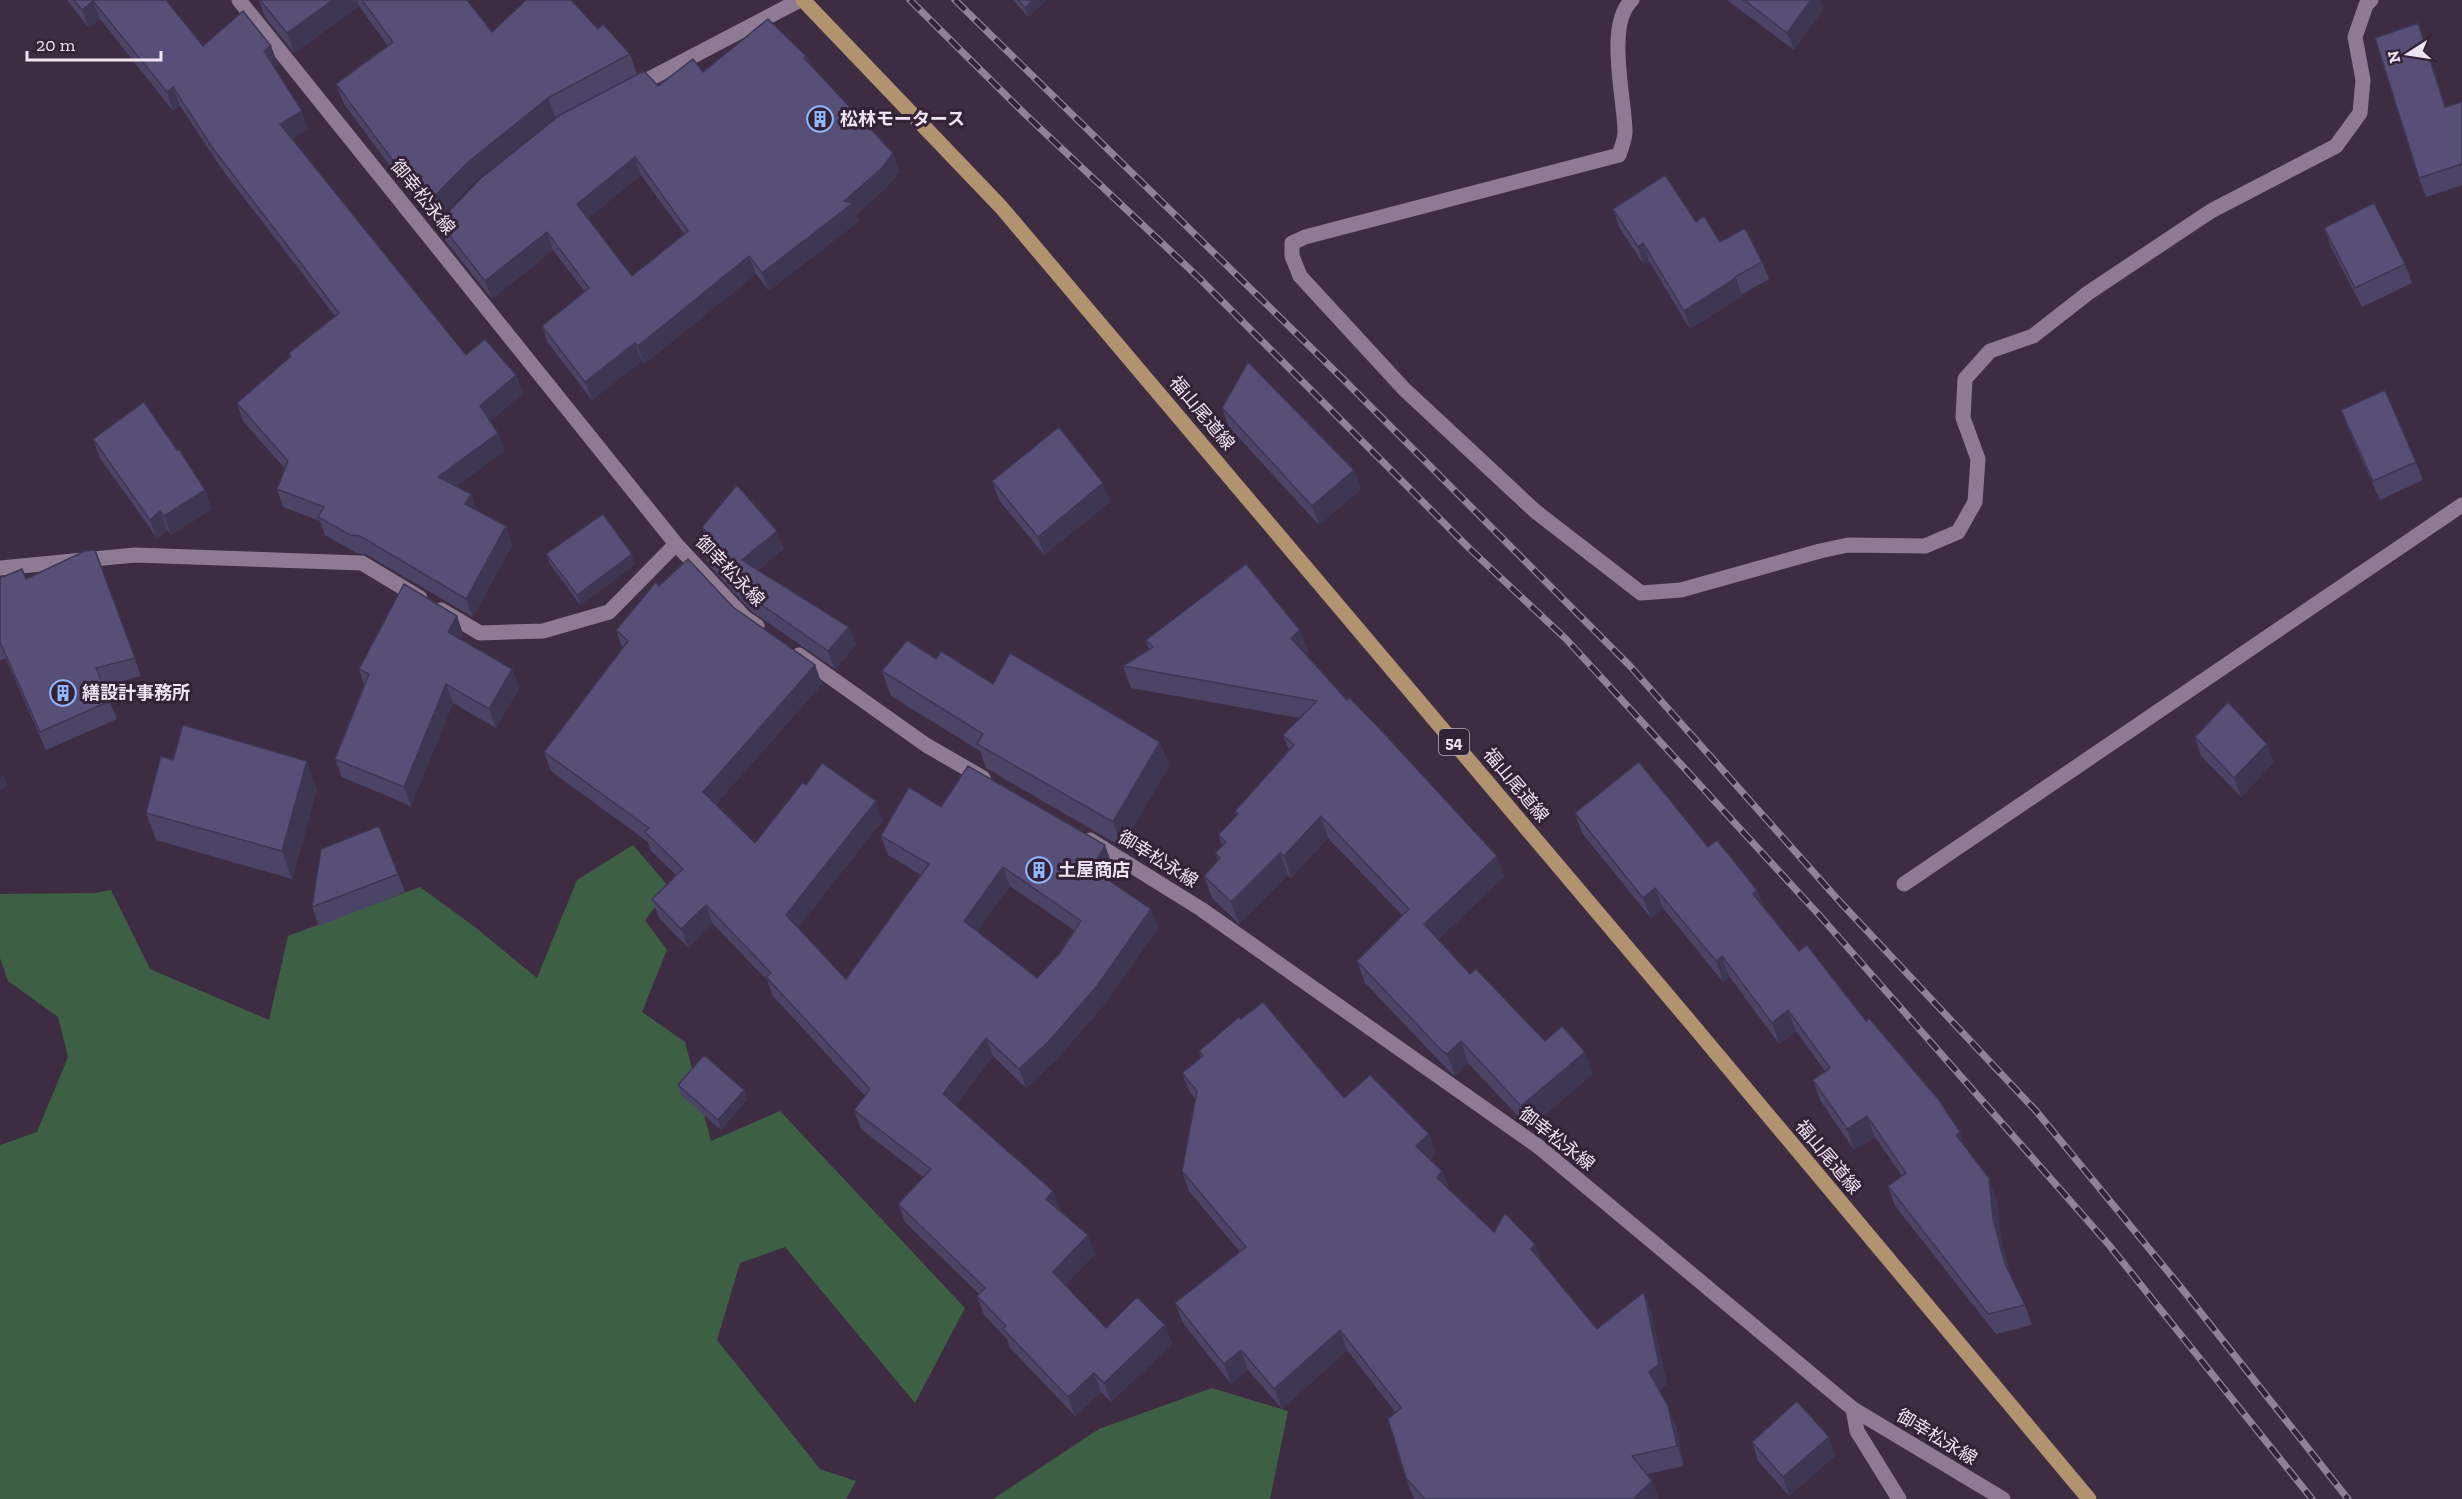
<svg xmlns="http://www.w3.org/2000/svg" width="2462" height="1499" viewBox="0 0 2462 1499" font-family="'Zilla Slab','Noto Sans JP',serif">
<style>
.green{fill:#3d6044}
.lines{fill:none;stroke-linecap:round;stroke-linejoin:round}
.minor{stroke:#8f7a93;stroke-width:15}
.secondary{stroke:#8f7a93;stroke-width:15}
.primary{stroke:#b19370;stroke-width:15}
.rail-casing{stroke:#908294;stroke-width:7}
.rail{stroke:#342237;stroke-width:4.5;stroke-dasharray:14;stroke-linecap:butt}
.wall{fill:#4b4467;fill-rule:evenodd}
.shaded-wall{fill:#3d3754}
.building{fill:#574f78;stroke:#3d3754;stroke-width:1.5;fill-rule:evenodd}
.labels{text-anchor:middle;stroke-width:6;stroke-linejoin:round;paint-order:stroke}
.shield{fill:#342237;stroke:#b7aaba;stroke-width:1.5}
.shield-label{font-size:16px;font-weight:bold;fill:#efe4f2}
.poi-label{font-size:18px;font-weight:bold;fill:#efe4f2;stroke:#342237;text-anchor:start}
.street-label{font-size:18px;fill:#efe4f2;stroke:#342237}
</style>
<rect width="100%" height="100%" fill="#3e2c42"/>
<path class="green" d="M633,845L670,888L645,920L667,950L642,1012L685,1042L711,1141L780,1111L965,1308L915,1403L785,1247L740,1263L717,1340L820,1469L856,1481L846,1499H0V1145L37,1132L68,1057L58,1017L8,981L0,958V894L95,893L111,890L150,969L269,1020L288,936L420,887L475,927L537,978L577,880Z
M1212,1388L1288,1411L1270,1499H993L1099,1429Z"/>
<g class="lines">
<path class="minor" d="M1632,0C1605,24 1625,100 1625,132C1625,140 1621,148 1619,155L1305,237L1292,243V256L1300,276L1404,389L1535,511L1641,593L1681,590L1820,551L1848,545L1925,546L1958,532L1975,502L1978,459L1963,418L1965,379L1990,351L2033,336L2088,293L2211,211L2336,146L2360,113L2363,80L2355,37L2366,5L2371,0
M632,88L800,0
M0,568L135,555L362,563L420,598
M441,610L480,633L543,631L609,612L676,544
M1904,884L2462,505
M1853,1409L1857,1431L1899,1499"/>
<path class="secondary" d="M239,0L676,544L745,618L757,626
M799,655L926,745L983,778
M1090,840L1201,909L1539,1147L1853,1409L2003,1499"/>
<path class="primary" d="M803,0L1001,207L1691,1023L2089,1499"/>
<g class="rail-casing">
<path id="rail" d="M910,0L1027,116L1197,276L1470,549L1566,639L1820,916L2109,1245L2312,1499
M955,0L1343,379L1630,666L1841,903L2037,1112L2183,1290L2348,1499"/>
</g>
<use href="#rail" class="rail"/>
</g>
<path class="wall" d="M67,0H166L203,46L278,64L274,67L308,129L292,139L466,355L516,375L523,393L490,421L505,451L456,486L471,494L477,511L506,526L512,545L473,617L367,555L357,553L325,535L320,521L283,507L277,489L285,469L243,421L237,403L290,357L289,353L335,316L221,168L180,106L173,111L100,19L89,28Z
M259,0H467L492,32L598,29L630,54L637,74L555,117L474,182L433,224L344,104L336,84L388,46L359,6L294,53L265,17Z
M1013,0H1047L1028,17Z
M1727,0H1820L1823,9L1794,50Z
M2425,42L2446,107L2462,102V185L2426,197L2419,178Z
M806,56L809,64L900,171L888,186L857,214L859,221L769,291L756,274L644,364L642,361L592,400L548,343L542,326L585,292L553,250L492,299L445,240L439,222L658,86L703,72ZM641,175L684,234L632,276L588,218Z
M1613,209L1696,222L1720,242L1762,262L1769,279L1742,294V296L1690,329L1649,261L1644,265L1619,227Z
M2324,228L2405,264L2412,283L2362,307L2331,247Z
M1222,408L1354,470L1361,489L1319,525L1229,427Z
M2341,410L2416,462L2423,480L2380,500L2348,429Z
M93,439L205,490L212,509L171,535L167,530L157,538L100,458Z
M992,481L1110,502L1044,555L999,500Z
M702,527L777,531L783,549L758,570L849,627L856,645L835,669L751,611L709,565L702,547L708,542Z
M95,550L141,676L103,686L117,719L46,750L6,659L0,660V578L26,579Z
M546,554L635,564L580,605L550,564Z
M659,586L733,607L815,665L822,684L716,804L755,843L806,785L883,820L798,927L846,979L921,875L888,855L881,836L941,807L1112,864L1104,877L1151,909L1158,928L1104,1005L1056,1060L1026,1088L993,1056L955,1105L1053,1191L1060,1210L1059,1211L1095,1254L1065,1285L1106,1328L1165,1325L1172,1344L1111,1402L1101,1392L1075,1416L1010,1348L1007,1339L984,1315L977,1296L979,1294L905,1222L898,1204L923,1177L861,1129L854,1110L865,1096L773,996L767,980L713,924L688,948L659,918L652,899L676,875L651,851L648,842L551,771L544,752L622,648L616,630ZM1010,886L1075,931L1060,953L1037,978L977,931Z
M457,616L463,634L461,639L512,669L519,688L496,728L453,703L411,806L342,777L335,759L364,685L359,669Z
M1146,640L1308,651L1305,654L1347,700L1497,856L1504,877L1438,939L1470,974L1545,1041L1593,1074L1529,1128L1468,1063L1455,1076L1450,1072L1365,983L1357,961L1403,916L1328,838L1291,878L1288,875L1239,924L1212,898L1204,876L1218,861L1215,853L1222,845L1218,835L1236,816L1235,811L1289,750L1283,735L1300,718L1131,688L1123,666L1149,649Z
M936,659L993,684L1160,742L1169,766L1122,847L986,768L980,751L891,696L882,671Z
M2195,737L2274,762L2241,797L2201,756Z
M173,760L317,789L292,879L156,840L146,813Z
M1575,813L1708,847L1757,890L1764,907L1799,951L1866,1021L1966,1148L1996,1198L2001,1238L2007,1266L2009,1272L2025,1305L2032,1325L1996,1334L1895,1206L1888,1186L1902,1176L1875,1137L1854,1150L1820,1100L1813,1080L1825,1071L1796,1031L1779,1044L1729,976L1723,982L1663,908L1651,918L1582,833Z
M398,874L405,892L319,926L312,907Z
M1241,1019L1344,1098L1429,1134L1436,1154L1430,1160L1442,1171L1449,1189L1494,1232L1535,1244L1541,1261L1597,1329L1644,1292L1651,1312L1667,1384L1659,1390L1676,1426L1684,1466L1647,1474L1659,1499H1414L1406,1478L1396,1413L1347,1350L1282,1409L1248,1370L1231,1384L1183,1323L1175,1303L1240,1252L1189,1191L1182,1171L1196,1100L1190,1092L1182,1073L1201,1057L1199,1051Z
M678,1085L744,1090L747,1100L721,1130L681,1095Z
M1752,1442L1836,1455L1789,1496L1758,1461Z"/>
<path class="shaded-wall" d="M333,0H357L359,6L294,53L287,33Z
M1033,0H1047L1028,17L1025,8Z
M1811,0H1820L1823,9L1794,50L1787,33Z
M93,1L100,19L89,28L82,10Z
M271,46L278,64L270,69L264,51Z
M173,87L180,106L173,111L167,92Z
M548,98L555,117L474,182L433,224L426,205L467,163Z
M302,111L308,129L286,143L280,124Z
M893,153L900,171L888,186L857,214L859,221L769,291L762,273L844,201Z
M635,157L641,175L584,222L577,204Z
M547,232L553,250L492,299L485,281Z
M1643,243L1649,261L1644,265L1638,247Z
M749,256L756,274L644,364L638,346Z
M1736,278L1742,296L1690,329L1684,311Z
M635,343L642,361L592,400L585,382Z
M516,375L523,393L487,424L480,406Z
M498,433L505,451L445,495L438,477Z
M1354,470L1361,489L1319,525L1312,506Z
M1103,483L1110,502L1044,555L1038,537Z
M205,490L212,509L171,535L164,516Z
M471,494L477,512L465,504Z
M160,511L167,530L157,538L150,520Z
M506,526L512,545L473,617L466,599Z
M777,531L783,549L749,577L742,560Z
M632,554L635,564L580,605L577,595Z
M457,616L463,634L455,651L448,632Z
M849,627L856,645L835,669L828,651Z
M1300,630L1308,651L1299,660L1291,638Z
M815,665L822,684L710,811L703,792Z
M512,669L519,688L496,728L489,709Z
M446,684L453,703L411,806L404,787Z
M1160,742L1169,766L1122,847L1113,822Z
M2267,744L2274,762L2241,797L2234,778Z
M307,761L317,789L292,879L282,851Z
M3,775L7,785L0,791V778Z
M876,801L883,820L793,933L786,915Z
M1321,816L1328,838L1291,878L1284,856Z
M1105,845L1112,864L1098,887L1092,869Z
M1280,853L1288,875L1239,924L1231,902Z
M1497,856L1504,877L1431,945L1424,924Z
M1003,867L1010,886L971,940L964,921Z
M1655,888L1663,908L1651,918L1643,898Z
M1757,890L1765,911L1753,894Z
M706,905L713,924L688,948L681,929Z
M1151,909L1158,928L1104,1005L1056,1060L1026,1088L1019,1069Z
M1722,956L1729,976L1723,982L1716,961Z
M1788,1010L1796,1031L1779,1044L1772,1023Z
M986,1038L993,1056L950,1113L943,1094Z
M1461,1041L1468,1063L1455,1076L1447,1054Z
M1585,1052L1593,1074L1529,1128L1521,1106Z
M744,1090L747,1100L721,1130L718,1120Z
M1867,1116L1875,1137L1854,1150L1847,1129Z
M1960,1132L1967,1152L1956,1135Z
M1429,1134L1436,1154L1424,1166L1416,1146Z
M1442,1171L1449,1191L1437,1178Z
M1989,1178L1996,1198L2001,1238L2013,1284L2000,1246L1993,1218Z
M1053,1191L1060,1210L1053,1218L1046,1199Z
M1088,1235L1095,1254L1060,1291L1053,1272Z
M1535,1244L1542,1264L1531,1249Z
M1644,1292L1651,1312L1667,1384L1656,1392L1649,1372Z
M1165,1325L1172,1344L1111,1402L1104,1383Z
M1340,1330L1347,1350L1282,1409L1274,1389Z
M1241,1350L1248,1370L1231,1384L1224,1364Z
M1094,1373L1101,1392L1075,1416L1068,1397Z
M1668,1406L1676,1426L1684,1466L1677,1446Z
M1829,1437L1836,1455L1789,1496L1783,1477Z
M1652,1481L1659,1499H1636L1635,1497Z"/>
<path class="building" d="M74,0H166L203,46L243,11L271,46L264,51L302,111L280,124L466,355L485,339L516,375L480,406L498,433L438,477L471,494L465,504L506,526L466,599L360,536L350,535L318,517L324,507L277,489L288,461L237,403L291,356L289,353L339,313L214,150L173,87L167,92L93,1L82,10Z
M260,0H333L287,33Z
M362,0H467L492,32L526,0H571L598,29L603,24L630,54L548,98L467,163L426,205L336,84L393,42Z
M1018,0H1033L1025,8Z
M1744,0H1811L1787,33Z
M768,19L806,56L804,58L893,153L882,168L844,201L853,203L762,273L749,256L638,346L635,343L585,382L542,326L589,288L547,232L485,281L439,222L480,179L560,115L644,71L658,86L693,59L703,72ZM635,157L688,231L632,276L577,204Z
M2418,23L2445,107L2462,102V164L2419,178L2375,38Z
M1665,175L1696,222L1704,216L1720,242L1745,228L1762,262L1735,277L1736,278L1684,311L1643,243L1638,247L1613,209Z
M2374,203L2405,264L2355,288L2324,228Z
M1248,362L1354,470L1312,506L1222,408Z
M2385,390L2416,462L2373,481L2341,410Z
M144,402L177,450L179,449L205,490L164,516L160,511L150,520L93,439Z
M1059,427L1103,483L1038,537L992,481Z
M737,485L777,531L742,560L849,627L828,651L745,593L702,547L712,538L702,527Z
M603,514L632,554L577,595L546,554Z
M95,550L135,658L96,668L110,701L40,732L0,642V578L22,569L26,579L85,551Z
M688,559L733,607L815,665L703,792L755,843L803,782L806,785L822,763L876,801L786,915L846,979L929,864L881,836L909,787L941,807L968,766L1105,845L1092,869L1151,909L1097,986L1049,1041L1019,1069L986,1038L943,1094L1053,1191L1046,1199L1088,1235L1053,1272L1106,1328L1137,1297L1165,1325L1104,1383L1094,1373L1068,1397L1003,1329L1006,1326L977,1296L985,1288L898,1204L931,1169L854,1110L870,1089L766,977L771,973L706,905L681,929L652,899L683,869L645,832L649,828L544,752L628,641L616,630L656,582L659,586ZM1003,867L1081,921L1060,953L1037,978L964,921Z
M1246,564L1300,630L1291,638L1347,700L1349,697L1380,729L1497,856L1424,924L1470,974L1476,969L1545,1041L1562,1026L1585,1052L1521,1106L1461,1041L1447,1054L1442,1051L1357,961L1409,909L1321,816L1284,856L1280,853L1231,902L1204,876L1220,858L1215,853L1226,842L1218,835L1238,814L1235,811L1294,745L1283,735L1317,701L1123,666L1153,647L1146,640Z
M404,584L457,616L448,632L512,669L489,709L446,684L404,787L335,759L369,674L359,669Z
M907,640L936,659L941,651L993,684L1010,653L1160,742L1113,822L977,744L983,734L882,671Z
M2228,702L2267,744L2234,778L2195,737Z
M183,725L307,761L282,851L146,813L161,756L173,760Z
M1639,762L1708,847L1717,840L1757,890L1753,894L1799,951L1807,945L1866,1021L1869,1018L1939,1100L1960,1132L1956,1135L1989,1178L1993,1218L2000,1246L2005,1264L2025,1305L1988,1314L1888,1186L1906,1173L1867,1116L1847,1129L1813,1080L1830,1068L1788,1010L1772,1023L1722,956L1716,961L1655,888L1643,898L1575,813Z
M379,826L398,874L312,907L321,849Z
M1263,1002L1344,1098L1370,1075L1429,1134L1416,1146L1442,1171L1437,1178L1494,1232L1505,1213L1535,1244L1531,1249L1597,1329L1644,1292L1659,1364L1649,1372L1668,1406L1677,1446L1632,1456L1652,1481L1635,1497L1637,1499H1425L1406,1478L1388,1419L1401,1408L1340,1330L1274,1389L1241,1350L1224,1364L1175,1303L1246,1247L1182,1171L1197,1091L1182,1073L1203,1056L1199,1051L1239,1017L1241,1019Z
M704,1055L744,1090L718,1120L678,1085Z
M1797,1401L1829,1437L1783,1477L1752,1442Z"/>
<defs>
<g id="building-ring" transform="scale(1.35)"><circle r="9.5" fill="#342237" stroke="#90b8fd" stroke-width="1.5"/><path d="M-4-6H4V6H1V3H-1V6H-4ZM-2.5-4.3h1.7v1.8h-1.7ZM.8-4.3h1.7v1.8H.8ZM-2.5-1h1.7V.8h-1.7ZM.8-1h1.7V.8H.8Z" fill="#90b8fd"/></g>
</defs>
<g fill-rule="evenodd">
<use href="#building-ring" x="820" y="119"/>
<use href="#building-ring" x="63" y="693"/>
<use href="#building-ring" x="1039" y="870"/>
</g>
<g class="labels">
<rect class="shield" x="1439" y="729" width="30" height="26" rx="4.5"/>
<g class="shield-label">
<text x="1454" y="748">54</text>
</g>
<g class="poi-label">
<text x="840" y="125">松林モータース</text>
<text x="82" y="699">繕設計事務所</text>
<text x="1058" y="876">土屋商店</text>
</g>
<g class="street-label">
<text transform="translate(423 197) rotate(51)" y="6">御幸松永線</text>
<text transform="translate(1202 413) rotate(50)" y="6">福山尾道線</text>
<text transform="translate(730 571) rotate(46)" y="6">御幸松永線</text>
<text transform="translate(1516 785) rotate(50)" y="6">福山尾道線</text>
<text transform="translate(1158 859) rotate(32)" y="6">御幸松永線</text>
<text transform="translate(1557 1139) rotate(38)" y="6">御幸松永線</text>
<text transform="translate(1828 1157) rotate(50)" y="6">福山尾道線</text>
<text transform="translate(1937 1437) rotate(31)" y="6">御幸松永線</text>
</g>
</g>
<g transform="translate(2408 54) rotate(258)" stroke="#342237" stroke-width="4.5" paint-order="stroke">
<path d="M0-4.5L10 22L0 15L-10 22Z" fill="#efe4f2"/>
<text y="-9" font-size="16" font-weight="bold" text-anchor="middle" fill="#efe4f2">N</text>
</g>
<path d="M27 51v9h134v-9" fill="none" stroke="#efe4f2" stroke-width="3"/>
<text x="36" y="51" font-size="18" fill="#efe4f2" stroke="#342237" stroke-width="4.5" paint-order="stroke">20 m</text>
</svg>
